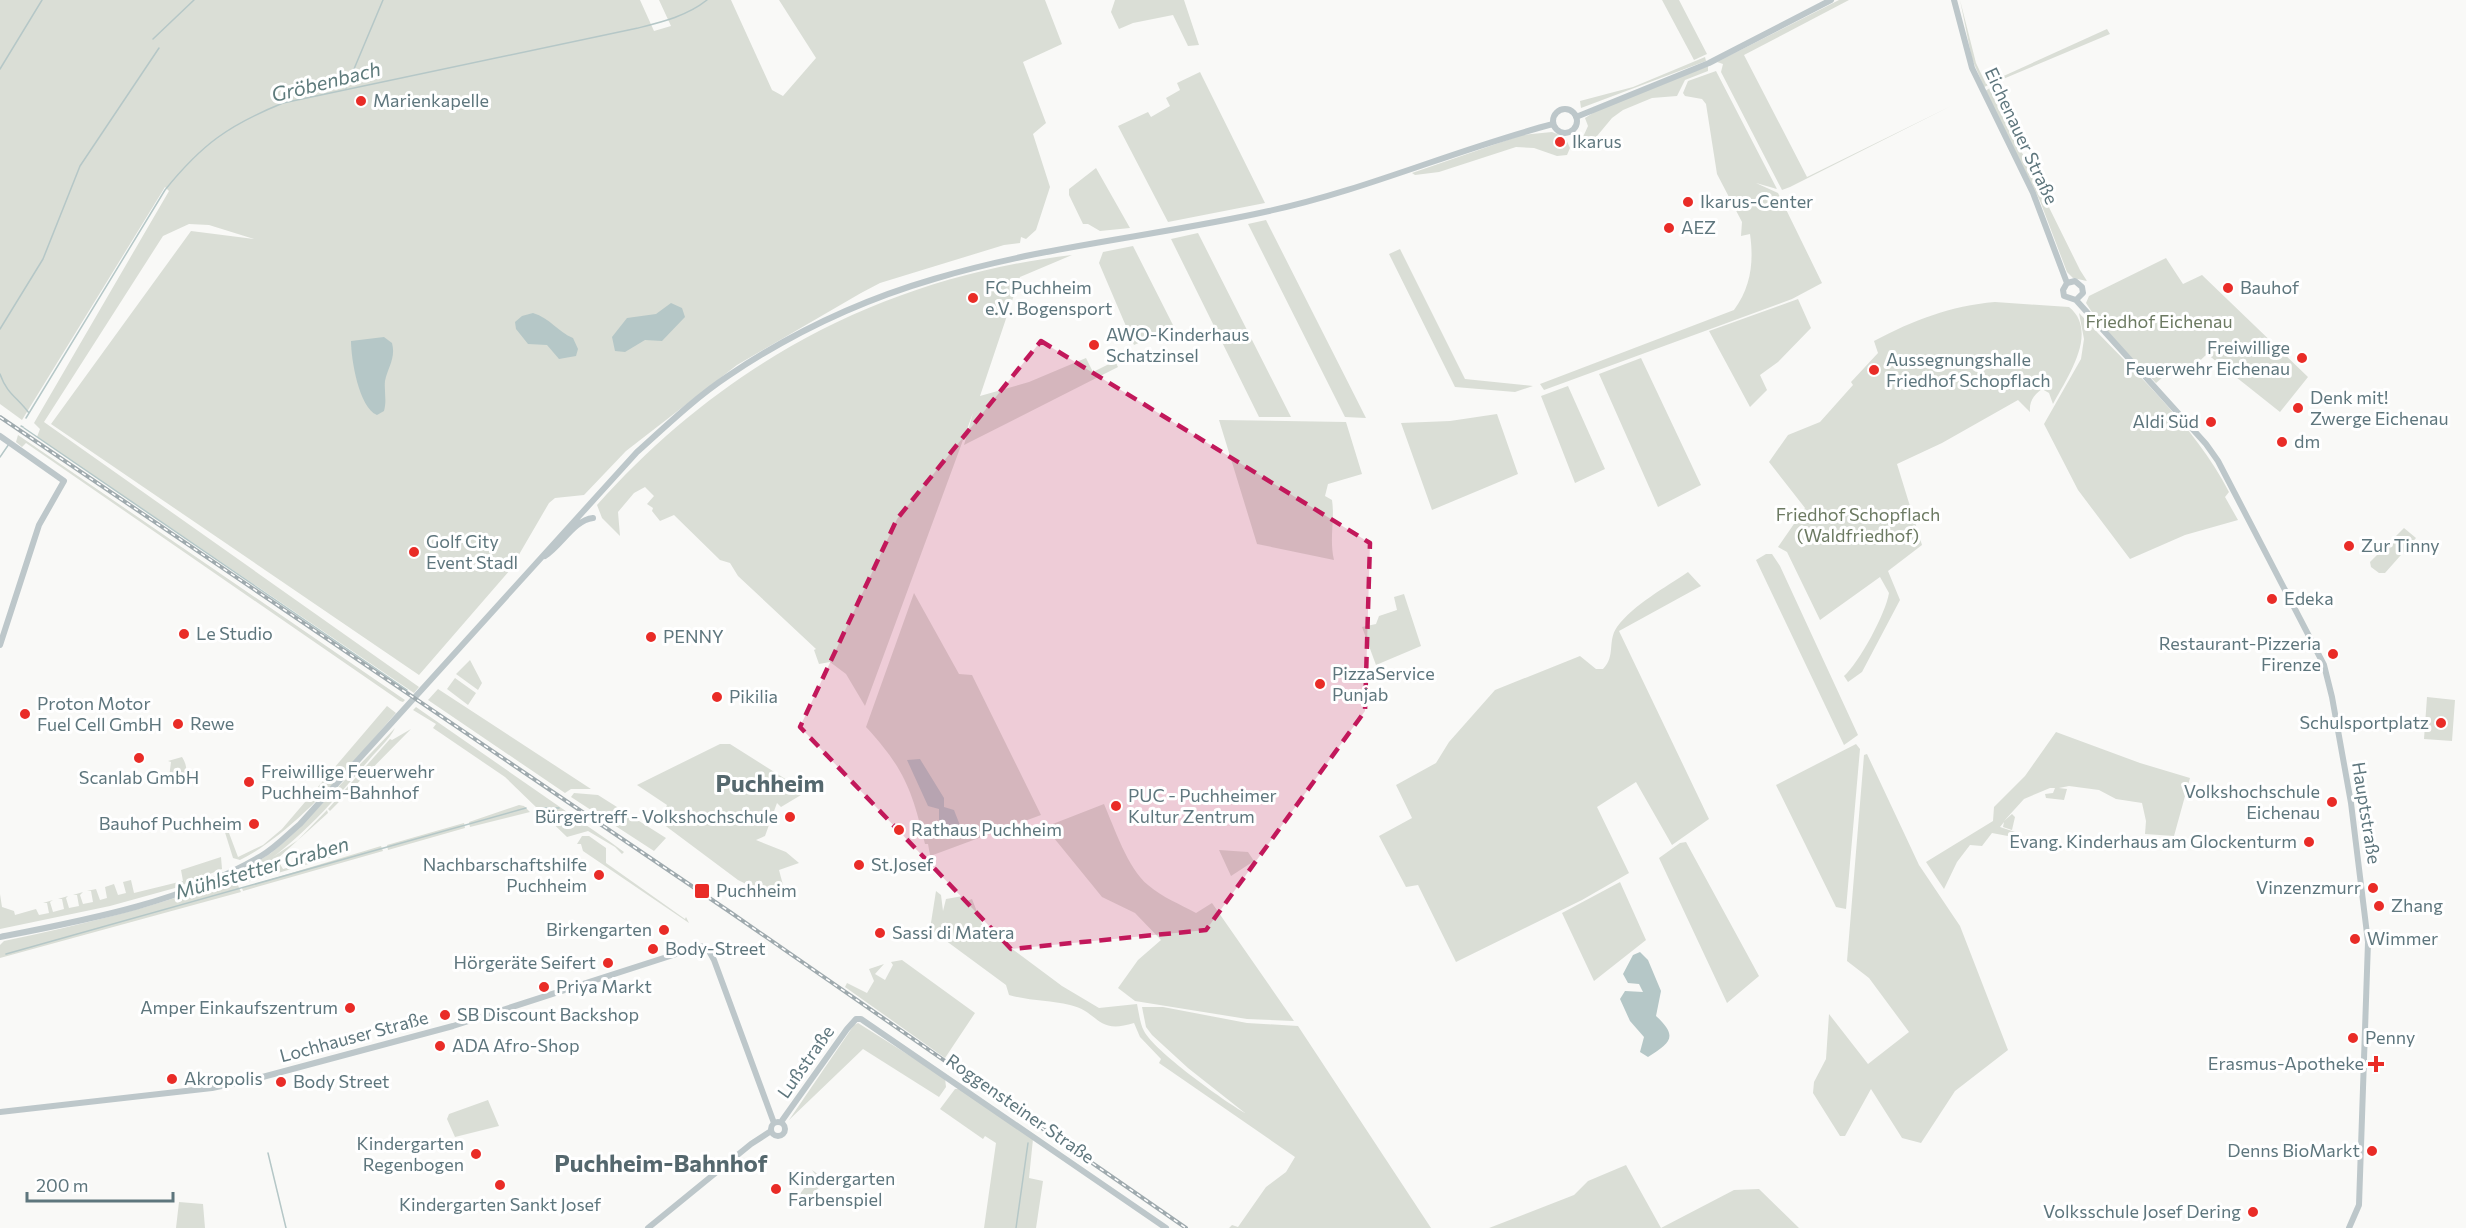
<svg xmlns="http://www.w3.org/2000/svg" width="2466" height="1228" viewBox="0 0 2466 1228" font-family="Commissioner,sans-serif">
<style>
.green{fill:#daded6}
.water{fill:#b5c7c7}
.lines{fill:none;stroke-linecap:round;stroke-linejoin:round}
.stream{stroke:#b5c7c7;stroke-width:1.5}
.secondary{stroke:#bdc7ca;stroke-width:6}
.rail-casing{stroke:#9faaae;stroke-width:4}
.rail{stroke:#fff;stroke-width:1.5;stroke-dasharray:4.5;stroke-linecap:butt}
.marked{fill:#c2185b;fill-opacity:0.2;stroke:#c2185b;stroke-width:4.5;stroke-dasharray:12 8;stroke-linejoin:round}
.poi-dot{fill:#e92c27;stroke:#fff;stroke-width:2}
.labels{text-anchor:middle;stroke-width:6;stroke-linejoin:round;paint-order:stroke}
.poi-label{font-size:18px;fill:#5e767d;stroke:#fff;text-anchor:start}
.street-label{font-size:18px;fill:#5e767d;stroke:#fff}
.park-label{font-size:18px;fill:#6c7a62;stroke:#fff}
.water-label{font-size:20px;font-style:italic;fill:#5e7b7c;stroke:#fff}
.district-label{font-size:24px;font-weight:bold;fill:#55686e;stroke:#fff}
</style>
<rect width="100%" height="100%" fill="#f9f9f7"/>
<path class="green" d="M0,0H640L654,31L671,26L659,0H731L772,90L783,96L816,58L779,0H1045L1062,44L1023,62L1046,123L1033,134L1050,187L1036,230L1026,239L1021,237L1020,243L1004,245L880,283L861,293L737,365L626,451L584,495L555,498L549,503L510,570L419,675L51,424L191,231L254,239L209,225L189,224L163,236L44,422L419,687L414,693L37,437L40,429L34,423L169,191L165,187L22,420L0,404Z
M1115,0H1184L1199,45L1188,46L1173,15L1133,23L1119,29L1111,12Z
M1662,0H1679L1707,54L1694,60Z
M1839,0H1849L1744,55L1807,177L1951,106L1790,187L1782,190L1721,72L1723,64L1717,62Z
M1960,0L1976,63L1986,84L2107,29L2110,34L1984,87L1972,59Z
M1705,57L1706,61L1581,108L1580,101L1633,87Z
M1708,66V71L1685,80L1677,96L1652,98L1623,110L1612,118L1587,148L1583,137L1588,126L1585,118L1596,111Z
M1716,71L1777,189L1756,183L1778,193L1822,283L1792,299L1544,390L1540,384L1734,310C1751,287 1754,262 1750,234L1741,236L1742,222L1717,174L1706,104L1702,99L1685,96L1683,93L1688,81Z
M1200,72L1265,203L1168,222L1118,126L1148,112L1151,117L1170,106L1166,98L1180,90L1177,83Z
M1990,88L2080,270L2087,281L2073,278L2067,272L2040,201L1985,91Z
M1552,132L1565,137L1570,148L1567,155L1557,156L1534,148L1516,147L1439,172L1415,175L1412,173L1522,135Z
M1096,168L1130,228L1100,231L1088,224H1083L1069,195V189Z
M1266,220L1366,418L1345,417L1248,224Z
M1198,233L1291,417H1259L1171,239Z
M1133,246L1174,327L1134,345L1099,263L1103,252Z
M1400,249L1465,379L1533,386L1515,392L1455,387L1389,254Z
M1072,255L1020,277L980,396L1029,382L1086,358L1093,372L1115,361L1118,367L964,445L973,413L865,706L846,674L830,662L819,664L814,650L816,649L738,576L730,563L720,560L674,515L660,521L652,511L653,508L647,504L654,496L645,487L634,493L618,512L620,536L602,518L597,505C724,363 882,278 1072,255Z
M2166,258L2183,284L2202,275L2308,377L2280,412L2207,354L2188,372L2178,364L2156,383L2101,326L2086,303L2089,296Z
M1798,299L1811,328L1778,362L1760,375L1767,390L1750,407L1709,331Z
M1995,302L2069,307C2100,332 2066,379 2053,404L2049,393L2042,389C2034,395 2029,401 2030,412L2018,400L1942,443L1897,464L1922,545L1888,571L1900,600L1862,672L1848,682L1844,676C1859,663 1886,613 1889,593L1880,577L1820,620L1787,552L1778,547L1805,508L1769,462L1788,435L1820,422L1853,385L1851,382L1878,353L1874,341C1914,320 1950,306 1995,302Z
M2079,313C2130,368 2195,425 2229,492L2225,497L2238,520L2185,535L2130,559L2078,490L2044,424L2081,359L2084,339Z
M1641,358L1701,485L1658,507L1599,374Z
M1568,386L1605,469L1575,483L1541,396Z
M1497,414L1518,474L1432,510L1401,423L1450,421Z
M1219,420L1346,422L1362,474L1328,484L1325,496L1332,500C1335,520 1329,539 1334,560L1257,544Z
M18,435L405,700L403,702L400,701L26,443L22,447L16,442Z
M2404,528L2416,538L2385,573H2379L2371,567L2370,562Z
M1766,554H1772L1780,566L1858,735L1844,745L1756,560Z
M1688,572L1701,586L1619,631L1709,819L1672,845L1636,782L1597,807L1629,873L1582,900L1456,962L1418,885L1406,887L1379,836L1412,818L1396,785L1436,763L1449,742L1495,690L1580,656L1596,669H1603C1616,656 1607,641 1617,627C1634,604 1665,588 1688,572Z
M914,593L959,674L972,675L1041,815L933,855H930L928,844H925C912,790 904,768 866,727Z
M1404,594L1421,646L1376,665L1362,627L1376,624L1379,616L1397,610L1394,597Z
M470,660L482,683L478,690L456,674Z
M455,678L476,693L468,705L447,689Z
M438,689L591,789H571L565,793L428,700Z
M2427,697L2455,700L2452,741L2424,739Z
M387,706L396,713C355,760 295,833 240,860L233,858L223,826L226,825L238,857L263,845L282,829Z
M416,707L609,841L624,852L622,854L615,847L588,831L567,837L505,777L433,728L436,724L413,710Z
M395,728C389,740 377,750 369,760C337,797 279,867 230,879L271,853L291,836Z
M411,729L330,811L328,809L390,739L392,740Z
M2056,732L2140,763L2190,778L2174,836L2145,834L2146,821L2142,803L2116,799L2099,790L2069,786L2059,788L2067,789L2064,800L2046,798L2045,794L2053,793L2055,788H2050L2024,799L2004,821L2012,814L2015,817L2012,830L2003,827L2004,822L2000,827L2015,832L2013,837L1992,833L1982,846L1970,845L1957,862L1944,889L1926,862L1993,821L1994,807L2025,776Z
M720,744H730L806,792L781,807L777,803L765,836L756,840L786,852L799,863L779,870L783,885L762,892L738,880L659,821L667,805L637,785Z
M1856,744L1860,749L1846,909L1836,907L1776,785Z
M1867,754L1919,865L1960,926L2008,1050L1955,1091L1921,1143L1902,1138L1871,1089L1845,1136H1840L1813,1093L1814,1082L1826,1059L1829,1014L1868,1064L1909,1032L1869,978L1847,961L1864,755Z
M182,757C188,766 188,776 180,784L175,785L165,779L169,778L171,762L168,761Z
M574,793L598,795L666,838L654,851L571,797Z
M1104,804C1114,827 1128,869 1148,885C1163,898 1180,904 1196,913L1212,903L1294,1021L1247,1019L1135,1001L1118,988L1138,960L1161,940L1135,913L1102,897L1045,827Z
M519,805L524,806L530,812L470,827L469,822Z
M327,810L328,813L277,859L283,869L345,851L346,853L247,882L239,880L298,840Z
M464,823L465,828L388,850L387,845Z
M582,836H589L606,848V863L685,919L686,917L689,923L583,851L581,844H577Z
M1686,842L1759,976L1727,1003L1659,858L1680,843Z
M381,846L383,851L243,891L242,888Z
M1219,850L1248,852L1254,861L1231,876Z
M221,857L222,869L175,888L110,906L0,929V894L2,907L14,911L15,915L36,909L39,915L49,913L47,903H43L53,900L50,902L53,912L64,909L62,899H58L68,896L66,898L69,908L79,906L77,895H73L83,892L80,895L83,904L93,902L91,891H87L96,889L100,900L107,898L105,887L114,884L118,895L126,893L123,882L131,880L134,893L183,881L181,870Z
M226,880L236,881L241,892L0,958V945L4,941C79,925 154,908 226,880Z
M1620,882L1646,940L1594,981L1562,913Z
M936,891L941,895L943,911L946,899L963,896L965,902L972,899L985,932L988,931L1062,986L1099,1008L1137,1004C1139,1013 1140,1024 1144,1031C1154,1051 1224,1101 1245,1113L1188,1068L1152,1035L1146,1027L1142,1007H1163L1247,1023L1298,1026L1431,1228H1229L1232,1225L1238,1227L1266,1187L1286,1172L1295,1157L1159,1063L1161,1059L1140,1037L1134,1023C1096,1035 1100,1012 1070,1005C1050,1000 1030,1001 1009,995L1006,985L930,929Z
M902,960L975,1013L945,1058L845,987L847,983L867,993L874,981L869,969L884,964L875,974L885,980L893,965L891,962Z
M858,1023L945,1078L946,1087L939,1097L863,1049L789,1120L854,1025Z
M955,1089H961L1033,1139L1029,1178L1043,1181L1036,1228H984L996,1143L985,1136L983,1139L940,1109Z
M488,1100L499,1126L455,1137L447,1119L449,1114Z
M1626,1165L1661,1228L1734,1190L1759,1189L1799,1228H1489L1574,1195L1588,1181Z
M812,1170L826,1180L803,1205L796,1199L815,1174Z
M179,1202L203,1204L205,1228H176Z"/>
<path class="water" d="M671,303L682,308L685,317L662,341L645,340L625,352L615,351L612,337L627,318L656,314Z
M533,313C550,318 558,332 573,338L578,349L576,356L559,359L547,345L528,344L516,329L515,322L522,316Z
M384,337L392,343C396,358 388,367 385,381C384,391 387,401 384,411L377,415C359,408 351,359 351,341Z
M920,759L944,798V807L954,810L961,828V838H951L939,833V809L928,806L907,760Z
M1640,952L1648,960L1661,991L1656,1016C1679,1037 1670,1043 1648,1057L1640,1052L1644,1037L1630,1021L1620,999L1625,991L1643,992L1639,984L1628,983L1623,974L1633,955Z"/>
<g class="lines">
<path class="stream" d="M153,39L194,0
M0,69L42,0
M346,88L383,0
M0,329L43,259L80,166L159,48
M0,374C7,394 17,397 29,413
M26,418L165,190C202,144 229,125 283,103L638,28C662,22 687,16 707,0
M21,426L23,427
M24,428L407,690
M0,457L9,444
M536,808H559
M6,954L526,808
M268,1153L286,1228
M1016,1228L1028,1143"/>
<path class="secondary" d="M1954,0L1972,68L2033,193L2067,283
M1553 121a12 12 0 1 1 24 0a12 12 0 1 1-24 0Z
M1576,117L1709,63L1831,0
M2067,283L2075,281L2082,287L2083,293L2076,300
M2067,283L2063,290L2064,296L2076,300
M2076,300L2206,444L2218,461L2324,665L2332,697L2351,803L2368,942L2359,1205L2349,1228
M0,436L64,481L39,525L0,645
M545,556C561,546 574,520 593,518
M0,937C87,920 183,902 261,856C275,848 287,835 300,824L637,452C666,426 695,398 728,376C790,334 862,300 934,279C1043,246 1158,236 1269,211C1366,190 1457,149 1553,124
M0,1112L212,1088L255,1079L453,1026L701,946L709,951L714,960L774,1123
M771 1129a7 7 0 1 1 14 0a7 7 0 1 1-14 0Z
M781,1122L847,1029L856,1019H861L1166,1228
M648,1228L751,1144L771,1131"/>
<g class="rail-casing">
<path id="rail" d="M0,417L730,912L1186,1228"/>
</g>
<use href="#rail" class="rail"/>
</g>
<path class="marked" d="M1041,341L1370,543L1365,711L1206,930L1011,949L800,727L897,519Z"/>
<g class="poi-dot">
<circle cx="361" cy="101" r="6"/>
<circle cx="1560" cy="142" r="6"/>
<circle cx="1688" cy="202" r="6"/>
<circle cx="1669" cy="228" r="6"/>
<circle cx="2228" cy="288" r="6"/>
<circle cx="973" cy="298" r="6"/>
<circle cx="1094" cy="345" r="6"/>
<circle cx="2302" cy="358" r="6"/>
<circle cx="1874" cy="370" r="6"/>
<circle cx="2298" cy="408" r="6"/>
<circle cx="2211" cy="422" r="6"/>
<circle cx="2282" cy="442" r="6"/>
<circle cx="2349" cy="546" r="6"/>
<circle cx="414" cy="552" r="6"/>
<circle cx="2272" cy="599" r="6"/>
<circle cx="184" cy="634" r="6"/>
<circle cx="651" cy="637" r="6"/>
<circle cx="2333" cy="654" r="6"/>
<circle cx="1320" cy="684" r="6"/>
<circle cx="717" cy="697" r="6"/>
<circle cx="25" cy="714" r="6"/>
<circle cx="2441" cy="723" r="6"/>
<circle cx="178" cy="724" r="6"/>
<circle cx="139" cy="758" r="6"/>
<circle cx="249" cy="782" r="6"/>
<circle cx="2332" cy="802" r="6"/>
<circle cx="1116" cy="806" r="6"/>
<circle cx="790" cy="817" r="6"/>
<circle cx="254" cy="824" r="6"/>
<circle cx="899" cy="830" r="6"/>
<circle cx="2309" cy="842" r="6"/>
<circle cx="859" cy="865" r="6"/>
<circle cx="599" cy="875" r="6"/>
<circle cx="2373" cy="888" r="6"/>
<rect x="694" y="883" width="16" height="16" rx="3"/>
<circle cx="2379" cy="906" r="6"/>
<circle cx="664" cy="930" r="6"/>
<circle cx="880" cy="933" r="6"/>
<circle cx="2355" cy="939" r="6"/>
<circle cx="653" cy="949" r="6"/>
<circle cx="608" cy="963" r="6"/>
<circle cx="544" cy="987" r="6"/>
<circle cx="350" cy="1008" r="6"/>
<circle cx="445" cy="1015" r="6"/>
<circle cx="2353" cy="1038" r="6"/>
<circle cx="440" cy="1046" r="6"/>
<path d="M2373 1055h6v6h6v6h-6v6h-6v-6h-6v-6h6z"/>
<circle cx="172" cy="1079" r="6"/>
<circle cx="281" cy="1082" r="6"/>
<circle cx="2372" cy="1151" r="6"/>
<circle cx="476" cy="1154" r="6"/>
<circle cx="500" cy="1185" r="6"/>
<circle cx="776" cy="1189" r="6"/>
<circle cx="2253" cy="1212" r="6"/>
</g>
<g class="labels">
<g class="poi-label">
<text x="373" y="107">Marienkapelle</text>
<text x="1572" y="148">Ikarus</text>
<text x="1700" y="208">Ikarus-Center</text>
<text x="1681" y="234">AEZ</text>
<text x="985" y="294">FC Puchheim<tspan x="985" dy="21">e.V. Bogensport</tspan></text>
<text x="2240" y="294">Bauhof</text>
<text x="1106" y="341">AWO-Kinderhaus<tspan x="1106" dy="21">Schatzinsel</tspan></text>
<text x="2290" y="354" text-anchor="end">Freiwillige<tspan x="2290" dy="21">Feuerwehr Eichenau</tspan></text>
<text x="1886" y="366">Aussegnungshalle<tspan x="1886" dy="21">Friedhof Schopflach</tspan></text>
<text x="2310" y="404">Denk mit!<tspan x="2310" dy="21">Zwerge Eichenau</tspan></text>
<text x="2199" y="428" text-anchor="end">Aldi Süd</text>
<text x="2294" y="448">dm</text>
<text x="426" y="548">Golf City<tspan x="426" dy="21">Event Stadl</tspan></text>
<text x="2361" y="552">Zur Tinny</text>
<text x="2284" y="605">Edeka</text>
<text x="196" y="640">Le Studio</text>
<text x="663" y="643">PENNY</text>
<text x="2321" y="650" text-anchor="end">Restaurant-Pizzeria<tspan x="2321" dy="21">Firenze</tspan></text>
<text x="1332" y="680">PizzaService<tspan x="1332" dy="21">Punjab</tspan></text>
<text x="729" y="703">Pikilia</text>
<text x="37" y="710">Proton Motor<tspan x="37" dy="21">Fuel Cell GmbH</tspan></text>
<text x="2429" y="729" text-anchor="end">Schulsportplatz</text>
<text x="190" y="730">Rewe</text>
<text x="261" y="778">Freiwillige Feuerwehr<tspan x="261" dy="21">Puchheim-Bahnhof</tspan></text>
<text x="139" y="784" text-anchor="middle">Scanlab GmbH</text>
<text x="2320" y="798" text-anchor="end">Volkshochschule<tspan x="2320" dy="21">Eichenau</tspan></text>
<text x="1128" y="802">PUC - Puchheimer<tspan x="1128" dy="21">Kultur Zentrum</tspan></text>
<text x="778" y="823" text-anchor="end">Bürgertreff - Volkshochschule</text>
<text x="242" y="830" text-anchor="end">Bauhof Puchheim</text>
<text x="911" y="836">Rathaus Puchheim</text>
<text x="2297" y="848" text-anchor="end">Evang. Kinderhaus am Glockenturm</text>
<text x="587" y="871" text-anchor="end">Nachbarschaftshilfe<tspan x="587" dy="21">Puchheim</tspan></text>
<text x="871" y="871">St.Josef</text>
<text x="2361" y="894" text-anchor="end">Vinzenzmurr</text>
<text x="716" y="897">Puchheim</text>
<text x="2391" y="912">Zhang</text>
<text x="652" y="936" text-anchor="end">Birkengarten</text>
<text x="892" y="939">Sassi di Matera</text>
<text x="2367" y="945">Wimmer</text>
<text x="665" y="955">Body-Street</text>
<text x="596" y="969" text-anchor="end">Hörgeräte Seifert</text>
<text x="556" y="993">Priya Markt</text>
<text x="338" y="1014" text-anchor="end">Amper Einkaufszentrum</text>
<text x="457" y="1021">SB Discount Backshop</text>
<text x="2365" y="1044">Penny</text>
<text x="452" y="1052">ADA Afro-Shop</text>
<text x="2364" y="1070" text-anchor="end">Erasmus-Apotheke</text>
<text x="184" y="1085">Akropolis</text>
<text x="293" y="1088">Body Street</text>
<text x="464" y="1150" text-anchor="end">Kindergarten<tspan x="464" dy="21">Regenbogen</tspan></text>
<text x="2360" y="1157" text-anchor="end">Denns BioMarkt</text>
<text x="788" y="1185">Kindergarten<tspan x="788" dy="21">Farbenspiel</tspan></text>
<text x="500" y="1211" text-anchor="middle">Kindergarten Sankt Josef</text>
<text x="2241" y="1218" text-anchor="end">Volksschule Josef Dering</text>
</g>
<g class="street-label">
<text transform="translate(2021 136) rotate(65)" y="6">Eichenauer Straße</text>
<text transform="translate(2366 813) rotate(81)" y="6">Hauptstraße</text>
<text transform="translate(354 1037) rotate(-15)" y="6">Lochhauser Straße</text>
<text transform="translate(806 1062) rotate(-55)" y="6">Lußstraße</text>
<text transform="translate(1020 1109) rotate(35)" y="6">Roggensteiner Straße</text>
</g>
<g class="park-label">
<text x="2159" y="328">Friedhof Eichenau</text>
<text x="1858" y="521">Friedhof Schopflach<tspan x="1858" dy="21">(Waldfriedhof)</tspan></text>
</g>
<g class="water-label">
<text transform="translate(326 82) rotate(-14)" y="7">Gröbenbach</text>
<text transform="translate(262 868) rotate(-16)" y="7">Mühlstetter Graben</text>
</g>
<g class="district-label">
<text x="770" y="792">Puchheim</text>
<text x="661" y="1172">Puchheim-Bahnhof</text>
</g>
</g>
<path d="M27 1192v9h146v-9" fill="none" stroke="#5e767d" stroke-width="3"/>
<text x="36" y="1192" font-size="18" fill="#5e767d" stroke="#ffffff" stroke-width="4.5" paint-order="stroke">200 m</text>
</svg>
